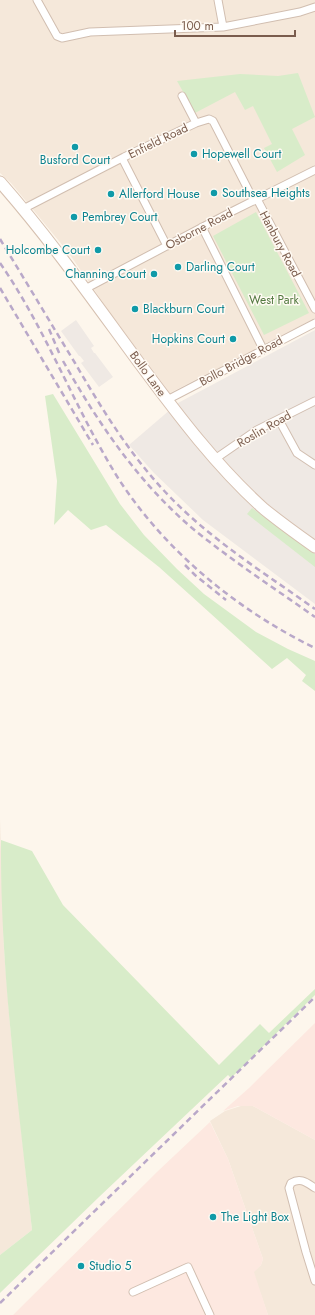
<svg xmlns="http://www.w3.org/2000/svg" width="315" height="1315" viewBox="0 0 315 1315" font-family="Jost,sans-serif">
<style>
.residential{fill:#f5e8da}
.commercial{fill:#fde8e0}
.industrial{fill:#efe9e4}
.green{fill:#d8ecc9}
.lines{fill:none;stroke-linecap:round;stroke-linejoin:round}
.street-casing{stroke:#d1beb0;stroke-width:9}
.secondary-casing{stroke:#d6c0b0;stroke-width:13}
.street{stroke:#fff;stroke-width:7}
.secondary{stroke:#fff;stroke-width:11}
.rail{stroke:#b9a8c9;stroke-width:2.5;stroke-dasharray:6 4;stroke-linecap:butt}
.culture-dot{fill:#0f9aa8;stroke:#fffaf3;stroke-width:1.5}
.labels{text-anchor:middle;stroke-width:3;stroke-linejoin:round;paint-order:stroke}
.street-label{font-size:12px;fill:#7a5c4d;stroke:#fffaf3}
.culture-label{font-size:12px;fill:#0d838f;stroke:#fffaf3;text-anchor:start}
.park-label{font-size:12px;fill:#537a41;stroke:#fffaf3}
</style>
<rect width="100%" height="100%" fill="#fdf6ec"/>
<path class="residential" d="M0,0H315V318L170,393L113,317L68,252L11,183L0,173Z
M0,819L4,950L10,1025L32,1230L0,1255Z
M244,1105L253,1106L315,1140V1315H268L253,1272L261,1265L263,1259L228,1159L210,1121L225,1111Z"/>
<path class="commercial" d="M315,1023V1140L253,1106H238L223,1111L249,1088Z
M210,1122L228,1159L263,1259L261,1265L254,1272L268,1315H13L158,1171Z"/>
<path class="industrial" d="M76,320L94,346L91,348L94,353H95L113,377L99,387L81,363L84,361L80,356H79L61,331Z
M315,330V604L203,520L154,473L129,445L178,403Z"/>
<path class="green" d="M298,73L315,117L292,129L305,155L277,172L264,148L272,144L253,106L245,110L235,92L195,113L177,81L240,74L278,76Z
M256,212L309,313L264,335L213,236Z
M53,394L120,504L144,535L177,569L204,594L256,632L288,649L315,661V691L302,681L306,675L287,658L272,669L159,567L106,525L91,530L68,510L54,525L57,481L45,396Z
M252,508L315,554V567L247,514Z
M1,840L32,851L63,905L219,1065L260,1024L269,1033L315,989V995L231,1078L228,1075L99,1197L0,1293V1255L32,1230C18,1101 0,970 1,840Z"/>
<g class="lines">
<g class="street-casing">
<path id="street" d="M37,0L57,36L62,38L90,32L223,27L300,12L315,7
M218,0L223,27
M182,96L196,123
M122,158L167,246
M257,199L315,309
M23,209L124,157L196,123L209,119L213,121L254,201
M202,227L263,349
M85,289L233,211L315,170
M167,400L315,323
M279,420L297,453L315,465
M215,459L257,430L315,401
M315,1188C307,1183 301,1177 291,1183L289,1188L306,1252L315,1281
M133,1292L188,1267L210,1315"/>
</g>
<g class="secondary-casing">
<path id="secondary" d="M0,182C51,240 95,303 140,364C178,415 217,467 264,509C280,522 298,535 315,547"/>
</g>
<use href="#street" class="street"/>
<use href="#secondary" class="secondary"/>
<path class="rail" d="M0,239C25,280 50,322 75,363C103,411 132,458 171,498C214,542 266,574 315,609
M0,263C47,331 75,409 118,478C165,551 237,610 315,648
M0,288L93,445
M49,329L60,355
M63,361C98,423 138,482 192,528C231,560 274,588 315,617
M185,565L195,575L226,600
M0,1303L315,997"/>
</g>
<g class="culture-dot">
<circle cx="75" cy="147" r="4"/>
<circle cx="194" cy="154" r="4"/>
<circle cx="214" cy="193" r="4"/>
<circle cx="111" cy="194" r="4"/>
<circle cx="74" cy="217" r="4"/>
<circle cx="98" cy="250" r="4"/>
<circle cx="178" cy="267" r="4"/>
<circle cx="154" cy="274" r="4"/>
<circle cx="135" cy="309" r="4"/>
<circle cx="233" cy="339" r="4"/>
<circle cx="213" cy="1217" r="4"/>
<circle cx="81" cy="1266" r="4"/>
</g>
<g class="labels">
<g class="street-label">
<text transform="translate(158 141) rotate(-26)" y="4">Enfield Road</text>
<text transform="translate(199 229) rotate(-28)" y="4">Osborne Road</text>
<text transform="translate(280 244) rotate(62)" y="4">Hanbury Road</text>
<text transform="translate(241 361) rotate(-28)" y="4">Bollo Bridge Road</text>
<text transform="translate(148 374) rotate(54)" y="4">Bollo Lane</text>
<text transform="translate(264 429) rotate(-30)" y="4">Roslin Road</text>
</g>
<g class="culture-label">
<text x="202" y="158">Hopewell Court</text>
<text x="75" y="164" text-anchor="middle">Busford Court</text>
<text x="222" y="197">Southsea Heights</text>
<text x="119" y="198">Allerford House</text>
<text x="82" y="221">Pembrey Court</text>
<text x="90" y="254" text-anchor="end">Holcombe Court</text>
<text x="186" y="271">Darling Court</text>
<text x="146" y="278" text-anchor="end">Channing Court</text>
<text x="143" y="313">Blackburn Court</text>
<text x="225" y="343" text-anchor="end">Hopkins Court</text>
<text x="221" y="1221">The Light Box</text>
<text x="89" y="1270">Studio 5</text>
</g>
<g class="park-label">
<text x="274" y="304">West Park</text>
</g>
</g>
<path d="M175 30v6h120v-6" fill="none" stroke="#7a5c4d" stroke-width="2"/>
<text x="181" y="30" font-size="12" fill="#7a5c4d" stroke="#fffaf3" stroke-width="3" paint-order="stroke">100 m</text>
</svg>
